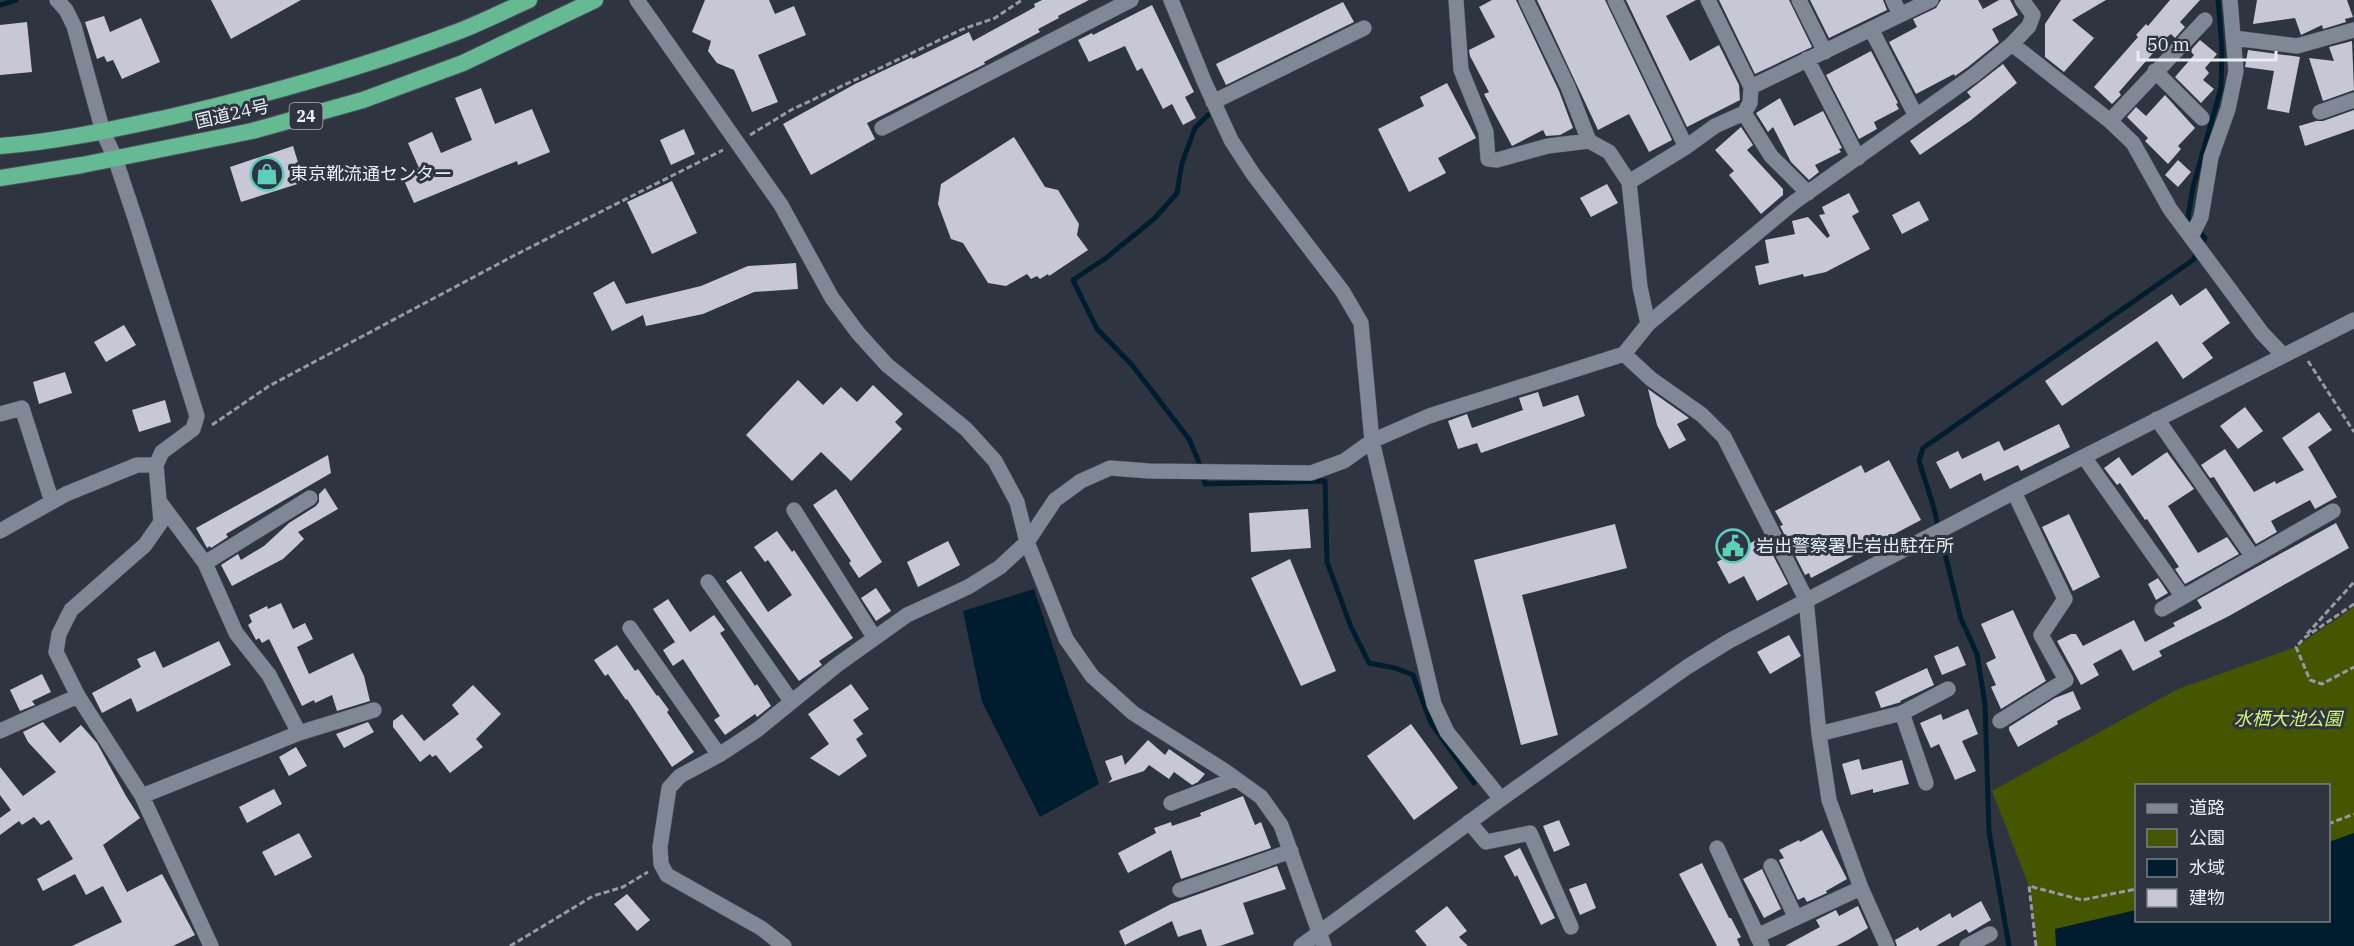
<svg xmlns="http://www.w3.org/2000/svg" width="2354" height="946" viewBox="0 0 2354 946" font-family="'IBM Plex Serif','Noto Sans JP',serif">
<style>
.green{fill:#455600;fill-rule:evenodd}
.water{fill:#001c2f}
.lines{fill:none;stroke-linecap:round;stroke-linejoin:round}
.stream{stroke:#001c2f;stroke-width:5}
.building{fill:#c8c7d6}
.minor-casing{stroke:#4d535d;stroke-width:16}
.tertiary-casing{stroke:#4d535d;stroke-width:16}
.trunk-casing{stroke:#4d535d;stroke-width:18}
.path{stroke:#959aa3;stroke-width:3;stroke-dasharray:6 3;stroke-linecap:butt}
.minor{stroke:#808895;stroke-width:15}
.tertiary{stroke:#808895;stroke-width:15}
.trunk{stroke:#65ba94;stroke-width:16}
.labels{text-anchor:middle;stroke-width:6;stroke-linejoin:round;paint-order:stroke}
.shield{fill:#2e3540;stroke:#b1b6bf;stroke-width:1.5}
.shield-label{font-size:16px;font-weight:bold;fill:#e9eef5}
.street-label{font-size:18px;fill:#e9eef5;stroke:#2e3540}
.poi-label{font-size:18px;fill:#e9eef5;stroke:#2e3540;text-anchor:start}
.park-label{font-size:18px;font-style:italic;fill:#d3f574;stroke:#2e3540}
</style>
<rect width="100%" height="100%" fill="#2e3540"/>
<path class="green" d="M2354,607V946H2036L2029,886L1992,791L2178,689L2296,647ZM2136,786H2328V920H2136Z"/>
<path class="water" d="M1034,589L1099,784L1040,817L982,702L963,611Z
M2354,833V946H2056L2055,929L2136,910V920H2328L2329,842Z"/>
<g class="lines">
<path class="stream" d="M0,5L16,0
M1208,115L1195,128L1182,163L1177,193L1155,218L1106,258L1073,280L1097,329L1132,365L1189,439L1198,460L1205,484L1325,481L1327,562L1351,627L1369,663L1395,668L1413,675L1431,723L1474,783
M2009,946L1989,832L1985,704L1977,654L1961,619L1933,505L1919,461L1923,448L2193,260L2205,238L2188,217L2193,187L2221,88L2222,49L2218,0"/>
</g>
<path class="building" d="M211,0H301L231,39Z
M705,0H769L775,14L794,6L806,35L758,55L778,102L752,112L734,70L717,63L708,51L711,41L692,32Z
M1042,0H1089L1058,16L1059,18L1038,29L1040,32L984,62L985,64L867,123L875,139L811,175L783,124L855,84L912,57L913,59L969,32L973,41L1035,7L1034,4Z
M1492,0H1516L1559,91L1573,128L1560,135L1546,136L1543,130L1512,146L1484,94L1489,92L1470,56L1469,50L1495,37L1479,7Z
M1537,0H1605L1672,140L1649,152L1629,114L1598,130Z
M1626,0H1696L1666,16L1690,61L1719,45L1739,85L1740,100L1687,127Z
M1719,0H1789L1812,47L1755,74Z
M1810,0H1883L1887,10L1829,38Z
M1941,0H1978L1983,9L1999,0H2010L2018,15L1992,29L1999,42L1968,67L1955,76L1954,74L1916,94L1889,42L1917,27L1913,19L1936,8Z
M2061,0H2106L2072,20L2094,38L2064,72L2045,57V24Z
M2170,0H2200L2180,22L2185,27L2175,38L2171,34L2167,37L2119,92L2121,95L2112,104L2094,87L2138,37L2136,35L2146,24L2148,26Z
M2257,0H2347L2353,17L2345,19L2346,22L2323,29L2322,25L2301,35L2295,18L2253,24Z
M1343,2L1354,22L1226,85L1216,64Z
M1152,5L1194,92L1185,97L1196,118L1183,125L1172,104L1163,109L1142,68L1137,71L1125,46L1089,62L1078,40L1092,33L1093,35Z
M104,16L110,32L141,18L160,62L122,79L113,60L107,62L104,56L97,59L85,22Z
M27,22L32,72L0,75V25Z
M2200,40L2217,54L2205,68L2209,73L2203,80L2214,89L2201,103L2175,77L2194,55L2190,51Z
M2352,41L2354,90L2323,101L2309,58L2334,61L2329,47Z
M2248,50L2300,57L2289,113L2267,109L2274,71L2245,67Z
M1871,51L1898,103L1896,104L1899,109L1874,122L1877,129L1859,139L1826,75Z
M2003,64L2017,83L1971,120L1920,155L1910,141L1971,97L1967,92Z
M1447,83L1476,138L1438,158L1446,173L1409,192L1378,129L1424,106L1420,97Z
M481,88L495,124L532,109L550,152L518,165L517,161L414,203L402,176L419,168L408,143L432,132L441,153L472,140L455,98Z
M2165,95L2195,128L2178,146L2181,149L2168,164L2145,141L2148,138L2127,117L2136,107L2146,116Z
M1780,98L1794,126L1823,111L1842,148L1839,149L1841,152L1815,165L1819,172L1809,180L1791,162L1773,127L1768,132L1756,113Z
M2354,110V129L2305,146L2299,126L2316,121H2323Z
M1741,127L1753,145L1747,150L1783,189V195L1761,214L1729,175L1734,171L1715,150Z
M684,129L695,154L671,165L660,140Z
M1014,137L1045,187L1058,190L1079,224L1077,235L1088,250L1049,276L1048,274L1040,279L1037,276L1031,279L1027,274L1006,286L988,283L963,243L951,239L938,204L941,184Z
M293,146L304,182L241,202L230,167Z
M2178,160L2191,172L2178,187L2165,175Z
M672,181L697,233L652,254L627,202Z
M1607,184L1618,203L1591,217L1580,198Z
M1849,193L1859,212L1852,216L1870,249L1826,272L1804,277L1803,274L1759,285L1755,266L1769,263L1765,240L1795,234L1792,221L1808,217L1827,238L1830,236L1819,215L1825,214L1822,207Z
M1919,201L1929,220L1902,234L1892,215Z
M796,263L798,289L754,292L703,314L646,326L643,315L612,331L593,293L614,281L626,304L701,286L748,266Z
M2206,288L2230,323L2202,343L2213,358L2183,379L2157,341L2062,406L2045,381L2172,294L2180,306Z
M124,325L136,345L106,362L94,342Z
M65,372L72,393L39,404L33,382Z
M798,380L823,405L841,387L857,402L873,385L903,414L895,422L902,429L851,481L821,452L792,481L746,435Z
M1648,389L1689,418L1677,424L1686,440L1669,449L1657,425Z
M1538,392L1543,407L1578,395L1585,416L1481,453L1477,443L1458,449L1448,421L1467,414L1472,428L1523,410L1519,398Z
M165,400L171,422L139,432L132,410Z
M2245,407L2263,431L2238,449L2220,426Z
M2319,412L2332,430L2308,447L2337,497L2315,509L2310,500L2271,521L2277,532L2256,544L2214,477L2210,478L2201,465L2225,449L2254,492L2275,481L2276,484L2304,470L2282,438Z
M2059,424L2070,447L2021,471L2018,465L1984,481L1981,473L1950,489L1936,462L1958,451L1962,459L1999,441L2004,451Z
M2167,452L2194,489L2168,506L2198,553L2227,537L2239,554L2185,584L2175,569L2179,567L2147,519L2145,520L2120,483L2117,485L2104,468L2119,457L2132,476Z
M328,455L331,473L226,534L228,537L211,548L210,546L207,548L196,528Z
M1889,460L1921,520L1811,578L1809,573L1805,575L1780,526L1783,525L1775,511L1861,465L1865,473Z
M325,488L338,509L298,532L304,539L283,559L232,586L221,565L238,554L241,560L264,546L289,523L316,506L319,502V494Z
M836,489L882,562L859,578L849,563L851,561L813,505Z
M1308,509L1311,548L1251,552L1249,513Z
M2069,514L2100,577L2073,591L2042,527Z
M2336,523L2349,548L2229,616L2159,651L2162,656L2133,671L2121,649L2093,664L2099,675L2081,685L2057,641L2071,634H2076L2083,646L2134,620L2145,642L2175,626L2173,623L2202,608L2197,600Z
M1615,524L1627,568L1522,595L1558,735L1521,745L1474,560Z
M777,531L792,552L794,550L853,638L819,661L822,665L799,681L726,581L741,571L768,612L792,595L768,560L765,562L754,547Z
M1763,536L1788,584L1757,601L1744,576L1729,584L1717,562Z
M948,541L960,565L918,587L907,562Z
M1290,559L1336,671L1301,686L1251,578Z
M2158,578L2168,593L2156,600L2148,584Z
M876,588L891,611L876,621L861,598Z
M668,599L690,632L714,615L725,630L720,633L755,686L757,684L771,706L757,717L755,714L725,735L714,720L720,716L683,659L673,666L663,650L675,642L653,609Z
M281,603L293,629L305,623L313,639L297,647L309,674L353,653L364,676L370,701L337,711L332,695L315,703L314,700L302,706L269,639L262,643L259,638L256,640L248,625L252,622L249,615L267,606L268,609Z
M2013,610L2046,681L2001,709L1991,687L1996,685L1986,663L1996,658L1981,624Z
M1789,635L1801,656L1770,674L1757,652Z
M219,641L231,665L137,712L131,698L102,713L92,693L141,667L137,659L155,651L163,668Z
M617,645L635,671L638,669L657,696L658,695L669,710L667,712L694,752L672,767L627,699L626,700L608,674L605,676L594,660Z
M1958,646L1966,665L1942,675L1934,656Z
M1927,668L1934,685L1900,701L1901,702L1881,708L1875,692Z
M42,674L51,692L32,701L35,705L20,711L10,690Z
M851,684L869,709L853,720L863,734L856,739L867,756L839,776L810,758L829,744L808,714Z
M473,685L501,714L476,739L483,747L450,773L436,755L432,757L430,754L420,762L393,727V721L402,714L424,741L459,714L452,705Z
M2073,691L2081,709L2057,721L2058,724L2018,747L2009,730V727L2055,698Z
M1968,709L1978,734L1962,741L1976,771L1955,780L1939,744L1931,748L1920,723L1941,714L1943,720Z
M43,722L60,743L81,725L97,743L126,796L140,818L103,845L127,892L162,874L195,935L173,946H72L122,922L103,886L86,895L75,874L43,891L37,879L73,859L49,820L41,825L34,817L22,825L19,821L0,835V818L11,810L0,795V767L23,796L56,772L28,742L23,732Z
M368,722L374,732L344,748L336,734Z
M1411,724L1458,788L1414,820L1367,756Z
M1148,740L1165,755L1169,749L1205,774L1198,782L1192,785L1174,772L1169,779L1149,765L1144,771L1108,783L1112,779L1105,761L1122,755L1125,765Z
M296,747L307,766L289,776L279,757Z
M1859,759L1862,770L1902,760L1909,784L1873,793V789L1851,795L1842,764Z
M274,789L282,804L247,823L239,807Z
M1243,796L1255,825L1261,822L1271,848L1181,879L1171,850L1128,873L1118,853L1156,833L1154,828L1171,822L1172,826L1201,816L1200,813Z
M1559,820L1570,845L1554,852L1543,826Z
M1822,830L1847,879L1826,891L1827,893L1807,902L1804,897L1798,900L1779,860L1784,858L1779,850L1799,840L1800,842Z
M299,833L312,857L275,876L262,852Z
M1520,848L1555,918L1541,925L1517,875L1515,877L1504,856Z
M1702,863L1729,918H1731L1741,937L1737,939L1740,946H1717L1679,874Z
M1277,866L1286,889L1243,903L1254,934L1220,946H1207L1201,929L1178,937L1172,921L1125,945L1119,931L1171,904Z
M1762,869L1781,909L1764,918L1743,879Z
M1586,883L1596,908L1580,915L1569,889Z
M627,894L650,920L637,931L614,904Z
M1981,901L1991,920L1969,933L1966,929L1936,946H1897L1895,940L1918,927L1920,931L1950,913L1952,918Z
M1447,906L1467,931L1459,937L1468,946H1427L1415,931Z
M1858,906L1868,928L1848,940L1836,946H1785L1820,927L1816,920L1836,910L1839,916Z"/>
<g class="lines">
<g class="minor-casing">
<path id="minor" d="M57,0L66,10L74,26L103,132L115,158L136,221L197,416L193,429L162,452L156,465L161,522L145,545L71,610L59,634L56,652L78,696L142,796L211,946
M637,0L781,205L832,298L858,333L887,365L966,429L995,461L1017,502L1027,542L1066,639L1092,676L1133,713L1225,771L1261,797L1281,825L1324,946
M1171,0L1204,81L1231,140L1253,174L1343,292L1361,323L1372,441L1434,704L1447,732L1501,799
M1456,0L1461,70L1486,132L1488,159L1497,160L1548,146L1589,141L1609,152L1629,182L1640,287L1648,324
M1526,0L1568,87L1589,141
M1615,0L1686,147
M1708,0L1751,87
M1799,0L1825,52
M1893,0L1900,14
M1871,29L1916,116
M2234,38L2297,46L2354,30
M2012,44L2110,121L2133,143L2170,209L2262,333L2283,355
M1807,59L1858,158
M2155,71L2202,118
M1213,102L1364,28
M2320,112L2354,100
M1744,113L1771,156L1808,193
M2110,121L2205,20
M882,128L1131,0
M1629,182L1686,147L1715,126L1744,113L1750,103L1751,87L1931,0
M2191,237L2201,217L2211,157L2228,109L2236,71L2230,0
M1624,354L1651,379L1702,415L1724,437L1806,599L1819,734L1829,800L1861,888L1887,946
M0,414L22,408L52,502
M2157,419L2253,557
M2084,457L2183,597
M159,501L205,563L236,633L269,675L299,733
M794,510L874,637
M0,531L66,494L137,465H156
M205,563L310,498
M708,582L791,701
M2162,609L2333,511
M630,628L719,755
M1902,713L1926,783
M2000,721L2066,680L2041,635L2065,599L2014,492
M0,731L78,696
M1819,734L1902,713L1948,689
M142,796L299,733L374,710
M1171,803L1235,779
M1469,822L1486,842L1530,833L1571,927
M1717,848L1762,946
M1771,866L1796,918
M1180,890L1291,851
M1757,936L1861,888
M784,946L761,928L667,875L661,864L660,847L669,788L680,776L719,755L757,730L837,665L907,615L968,587L1000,567L1027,542L1055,500L1081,481L1110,468L1149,471L1311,473L1344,461L1372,441L1429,416L1624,354L1648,324L1793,203L1974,75L2012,44L2029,26L2033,15L2022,0
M1967,946L1990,934"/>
</g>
<g class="tertiary-casing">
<path id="tertiary" d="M1301,946L1501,799L1687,667L1729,641L2014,492L2354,320"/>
</g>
<g class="trunk-casing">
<path id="trunk" d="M0,146C57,142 114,129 170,117C266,95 361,68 454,33C479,24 504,11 529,0
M0,178L82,165L252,131L363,100L463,63L595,0"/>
</g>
<path class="path" d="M750,135L791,110L963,29L995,18L1022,0
M2308,361L2354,432
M212,425L269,386L517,254L723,150
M2354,604L2304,638L2296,647L2310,680L2322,684L2354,667
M2307,634L2354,582
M2328,824L2354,814
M510,946L593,896L623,887L648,872
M2036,946L2029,886L2082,900L2136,889"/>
<use href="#minor" class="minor"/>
<use href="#tertiary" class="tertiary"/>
<use href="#trunk" class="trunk"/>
</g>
<defs>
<g id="shop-ring" transform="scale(1.725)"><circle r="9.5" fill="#2e3540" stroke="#5dceb9" stroke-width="1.5"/><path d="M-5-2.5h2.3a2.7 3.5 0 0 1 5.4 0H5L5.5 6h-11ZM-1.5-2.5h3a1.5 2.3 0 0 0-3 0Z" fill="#5dceb9"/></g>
<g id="civic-ring" transform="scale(1.725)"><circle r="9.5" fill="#2e3540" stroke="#5dceb9" stroke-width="1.5"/><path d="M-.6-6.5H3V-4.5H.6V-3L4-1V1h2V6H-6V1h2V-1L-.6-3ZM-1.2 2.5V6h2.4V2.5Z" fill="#5dceb9"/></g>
</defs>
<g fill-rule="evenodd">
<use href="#shop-ring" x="267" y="174"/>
<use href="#civic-ring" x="1733" y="546"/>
</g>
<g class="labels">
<rect class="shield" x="289.5" y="103" width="33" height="26" rx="4.5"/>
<g class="shield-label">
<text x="306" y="122">24</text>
</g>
<g class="street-label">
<text transform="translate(232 114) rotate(-13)" y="6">国道24号</text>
</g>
<g class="poi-label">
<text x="290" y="180">東京靴流通センター</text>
<text x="1756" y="552">岩出警察署上岩出駐在所</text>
</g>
<g class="park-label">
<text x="2288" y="725">水栖大池公園</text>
</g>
</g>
<rect x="2135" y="784" width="195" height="138" fill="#2e3540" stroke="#797f88" stroke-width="1.5"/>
<rect x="2147" y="804" width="30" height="9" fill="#808895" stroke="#797f88" stroke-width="1.5"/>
<text x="2189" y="814" font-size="18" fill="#e9eef5">道路</text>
<rect x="2147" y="829" width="30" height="18" fill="#455600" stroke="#797f88" stroke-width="1.5"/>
<text x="2189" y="844" font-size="18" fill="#e9eef5">公園</text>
<rect x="2147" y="859" width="30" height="18" fill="#001c2f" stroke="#797f88" stroke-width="1.5"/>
<text x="2189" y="874" font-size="18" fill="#e9eef5">水域</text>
<rect x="2147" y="889" width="30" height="18" fill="#c8c7d6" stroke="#797f88" stroke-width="1.5"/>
<text x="2189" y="904" font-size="18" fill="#e9eef5">建物</text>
<path d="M2138 51v9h138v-9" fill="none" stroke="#e9eef5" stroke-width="3"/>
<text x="2147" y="51" font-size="18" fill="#e9eef5" stroke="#2e3540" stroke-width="4.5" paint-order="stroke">50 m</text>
</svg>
